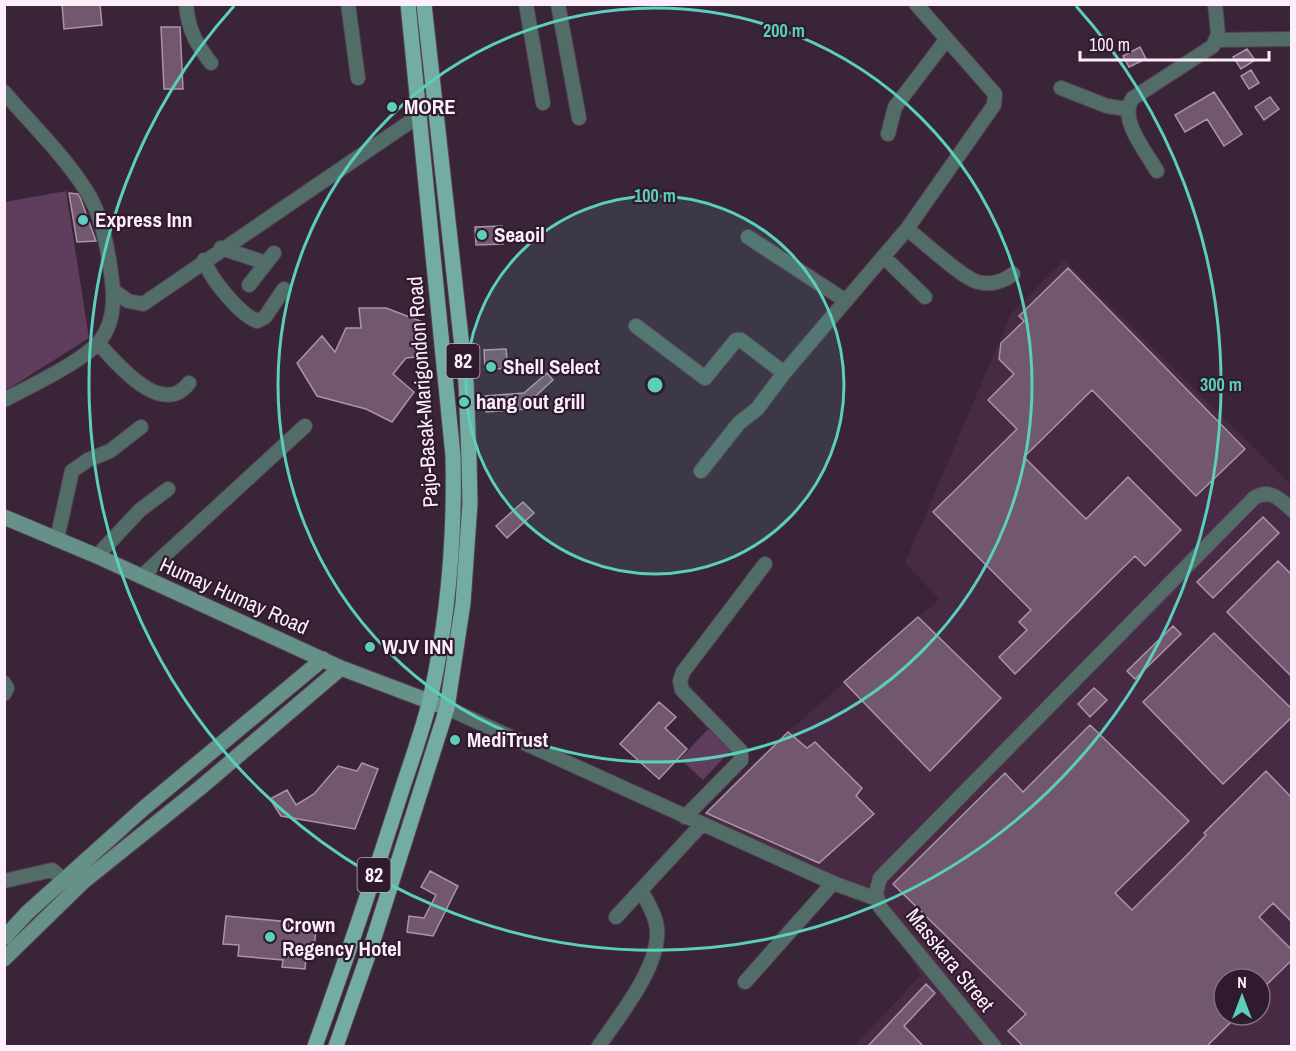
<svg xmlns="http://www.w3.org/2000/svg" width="1296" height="1051" viewBox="0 0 1296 1051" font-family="'Archivo Narrow',sans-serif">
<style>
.built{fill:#472b45;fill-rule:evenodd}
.green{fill:#5f3d5c}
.building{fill:#71586f;stroke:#ad92aa;stroke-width:1.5}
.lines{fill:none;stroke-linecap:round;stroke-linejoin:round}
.street-casing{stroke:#554053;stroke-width:16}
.secondary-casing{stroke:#554053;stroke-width:17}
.primary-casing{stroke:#554053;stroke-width:17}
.street{stroke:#526d68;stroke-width:14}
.secondary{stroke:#659189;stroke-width:15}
.primary{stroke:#73ada2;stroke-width:15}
.ring{fill:none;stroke:#5bcebc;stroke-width:3}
.poi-dot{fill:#5bcebc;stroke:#2f1a2e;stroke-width:2}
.labels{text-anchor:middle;stroke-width:4.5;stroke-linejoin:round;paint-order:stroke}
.shield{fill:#2f1a2e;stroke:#bfaebe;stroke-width:1.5}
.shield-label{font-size:20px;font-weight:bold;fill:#fdeefb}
.poi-label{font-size:21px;font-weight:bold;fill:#fdeefb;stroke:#2f1a2e;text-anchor:start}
.street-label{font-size:21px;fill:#fdeefb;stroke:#2f1a2e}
.centre{fill:#5bcebc;stroke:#2f1a2e;stroke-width:3}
.ring-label{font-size:18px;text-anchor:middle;font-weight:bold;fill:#5bcebc;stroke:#2f1a2e;stroke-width:4.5;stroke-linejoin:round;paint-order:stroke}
</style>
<rect width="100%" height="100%" fill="#3a2438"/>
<path class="built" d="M1064,260L1291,484V1046H854L921,975L873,894L702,818L744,771L939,599L905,563L1011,314ZM1224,979H1260V1015H1224Z"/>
<path class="green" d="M66,191L89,338L5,391V202Z
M708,729L731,750L703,780L680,759Z"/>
<path class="building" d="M62,4H100L102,25L64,29Z
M161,27H180L183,89H164Z
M1140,47L1146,59L1129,67L1123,56Z
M1247,49L1255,60L1241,69L1233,57Z
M1251,70L1259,83L1249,89L1241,76Z
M1214,92L1242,134L1224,146L1207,119L1185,132L1175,115Z
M1270,97L1279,109L1264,120L1255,107Z
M69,193L78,194L80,197L96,241L77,242Z
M502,226L503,244L476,245L475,227Z
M1068,268L1245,449L1196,496L1092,390L1024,457L1086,519L1128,477L1181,530L1145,566L1135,556L1015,674L999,657L1027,630L1019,622L1031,610L933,512L1017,429L988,400L1014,374L999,359L1001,343L1024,321L1019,316Z
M359,308H386L423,322L425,356L406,358L393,374L414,392L392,422L366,409L317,396L297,363L322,336L335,352L346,328H361Z
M506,349L508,368L485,370L484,350Z
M547,373L553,380L527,404V409L486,412L485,396L524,393Z
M523,502L534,513L507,538L496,526Z
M1263,517L1279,533L1213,598L1197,582Z
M1278,561L1292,575V677L1227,612Z
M918,617L1001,698L930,771L844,682Z
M1173,626L1181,634L1135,679L1127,671Z
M1214,633L1292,709V717L1223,784L1143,702Z
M1094,688L1107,700L1090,717L1078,704Z
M659,702L676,717L665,728L687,749L659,779L620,744Z
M1090,725L1189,821L1115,893L1132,910L1190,852L1206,835L1204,833L1266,771L1292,798V922L1273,903L1259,917L1292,950V960L1260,991V979H1224V1015H1238L1206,1047H1024L1008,1031L1026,1014L893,884L1005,773L1023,792Z
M788,732L807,748L815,742L862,788L856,796L874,814L819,863L706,813Z
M362,763L378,769L355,829L281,816L270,799L287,790L296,805L314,794L338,766L357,771Z
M430,871L458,886L433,936L407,932L409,916L424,918L436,895L421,887Z
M226,916L290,922L289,927L316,930L314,948H307L305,969L282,967L283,960L238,956L239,945L223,944Z
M926,984L935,993L904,1026L924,1047H867Z"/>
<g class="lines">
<g class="street-casing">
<path id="street" d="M186,4C188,29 196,44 211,63
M348,4L358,78
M526,4L543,103
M558,4L579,118
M1217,40L1292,39
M1061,88L1107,106L1127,109
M4,92C32,125 78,169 95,207C104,227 108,251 111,273C115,297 115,324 98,343C81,362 29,387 4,400
M888,134L895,107L946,40
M1157,171C1147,153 1117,118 1133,98L1213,46L1218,34L1215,4
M907,229C922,240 963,279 978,282C990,285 1003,282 1013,274
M748,237L846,301
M221,248L266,263
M884,257L925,297
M204,260C210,278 239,314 257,321L265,317L284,289
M249,285L274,253
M114,291L128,301L143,304L420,115
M636,326L705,378L736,340H741L784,373
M98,343C116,363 162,419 189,383
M701,471L739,423L757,409L784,373L907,229L994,105L995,94L916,4
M57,539L72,471L88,460L110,451L141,427
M97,556L140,510L168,489
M141,577L305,426
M4,683L7,688L4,694
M447,708L833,883L877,899
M685,817L741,760V751L682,690L680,681L683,672L765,564
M4,881L52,870L64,880
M616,917L702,824
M745,982L833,883
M599,1046C619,1016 660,967 657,929C656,915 647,902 641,890
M994,1046L880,907L876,893L880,878L1254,498C1270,488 1280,499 1292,510"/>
</g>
<g class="secondary-casing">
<path id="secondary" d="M4,517L97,556L341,668L447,708
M4,938L28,912L144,808L323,659
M4,959L84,881L200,788L341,668"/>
</g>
<g class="primary-casing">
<path id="primary" d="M315,1046C344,966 371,886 397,805C408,770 421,736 430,700C448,620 455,538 453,456L408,4
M336,1046L372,944L447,708L463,603L470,503L469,458L466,383L424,4"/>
</g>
<use href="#street" class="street"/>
<use href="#secondary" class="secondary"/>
<use href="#primary" class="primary"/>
</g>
<circle cx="655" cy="385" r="189" fill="#5bcebc" fill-opacity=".12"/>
<g class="ring">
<circle cx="655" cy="385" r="189"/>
<circle cx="655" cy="385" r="377"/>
<path d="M1076 6A566 566 0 1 1 234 6"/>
</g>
<g class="poi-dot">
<circle cx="392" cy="107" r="6"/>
<circle cx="83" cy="220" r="6"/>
<circle cx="482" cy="235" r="6"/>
<circle cx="491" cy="367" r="6"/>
<circle cx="464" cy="402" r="6"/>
<circle cx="370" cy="647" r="6"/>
<circle cx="455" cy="740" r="6"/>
<circle cx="270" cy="937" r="6"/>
</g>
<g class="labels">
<g class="shield">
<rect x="446.5" y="344" width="33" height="34" rx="4.5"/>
<rect x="357.5" y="858" width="33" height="34" rx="4.5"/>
</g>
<g class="shield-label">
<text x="463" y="368">82</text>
<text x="374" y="882">82</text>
</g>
<g class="poi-label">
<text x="404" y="114">MORE</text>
<text x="95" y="227">Express Inn</text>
<text x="494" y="242">Seaoil</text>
<text x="503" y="374">Shell Select</text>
<text x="476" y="409">hang out grill</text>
<text x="382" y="654">WJV INN</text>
<text x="467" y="747">MediTrust</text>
<text x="282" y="932">Crown<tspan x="282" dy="24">Regency Hotel</tspan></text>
</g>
<g class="street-label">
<text transform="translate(423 392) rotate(-94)" y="7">Pajo-Basak-Marigondon Road</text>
<text transform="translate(234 596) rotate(24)" y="7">Humay Humay Road</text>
<text transform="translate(950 960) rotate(51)" y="7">Masskara Street</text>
</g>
</g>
<circle cx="655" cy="385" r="9" class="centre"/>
<g class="ring-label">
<text x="784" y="37">200 m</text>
<text x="655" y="202">100 m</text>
<text x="1221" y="391">300 m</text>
</g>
<rect width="1296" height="1051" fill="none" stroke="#fdeefb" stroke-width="12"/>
<g transform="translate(1242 997)"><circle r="28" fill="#2f1a2e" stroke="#816f80" stroke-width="1.5"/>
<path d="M0-4.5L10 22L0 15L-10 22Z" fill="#5bcebc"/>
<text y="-9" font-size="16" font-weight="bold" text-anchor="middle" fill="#fdeefb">N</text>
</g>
<path d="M1080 51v9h189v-9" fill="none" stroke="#fdeefb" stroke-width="3"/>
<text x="1089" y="51" font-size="18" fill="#fdeefb" stroke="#2f1a2e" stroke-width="4.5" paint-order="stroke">100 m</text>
</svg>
